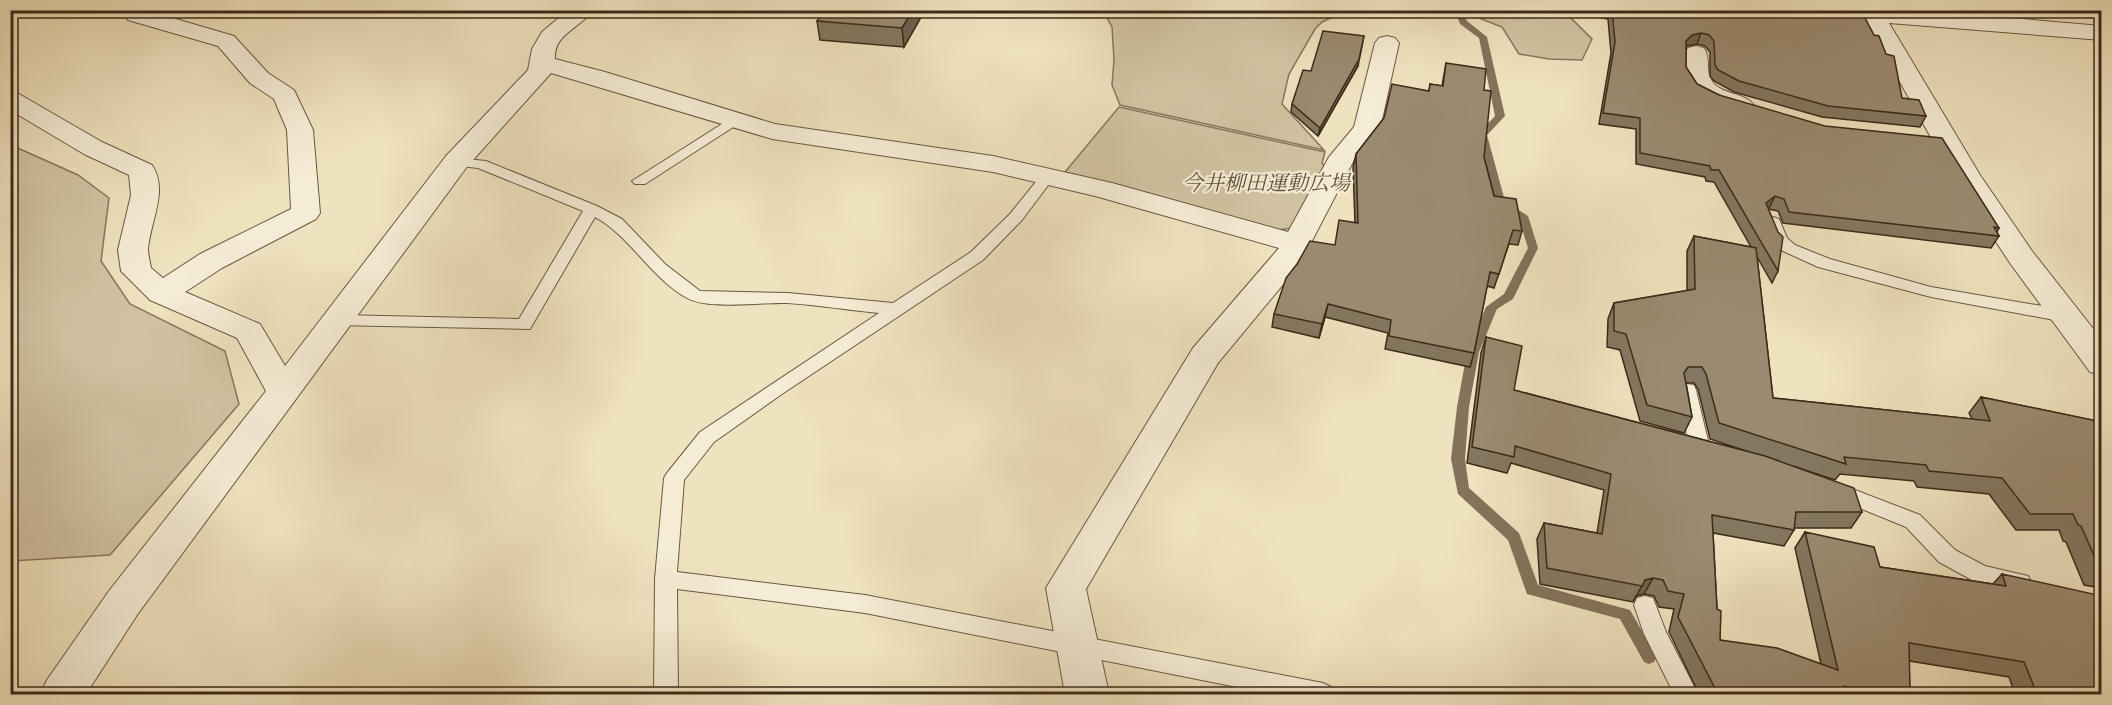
<svg xmlns="http://www.w3.org/2000/svg" width="2112" height="705" viewBox="0 0 2112 705" font-family="Alegreya,'Noto Serif JP',serif">
<style>
.green{fill:#d1c3a2;stroke:#87765e;stroke-width:1.5}
.lines{fill:none;stroke-linecap:round;stroke-linejoin:round}
.stream{fill:#83735a;fill-rule:evenodd}
.lane-casing{stroke:#6a5842;stroke-width:2}
.street-casing{stroke:#6a5842;stroke-width:2}
.lane{fill:#f5ecd5;fill-rule:evenodd}
.street{fill:#f5ecd5;fill-rule:evenodd}
.wall{fill:#84775f;stroke:#3d2a19;stroke-width:1.5}
.shaded-wall{fill:#6c614e;stroke:#3d2a19;stroke-width:1.5}
.building{fill:#9a8a6f;stroke:#3d2a19;stroke-width:1.5}
.labels{text-anchor:middle;stroke-width:4.5;stroke-linejoin:round;paint-order:stroke}
.park-label{font-size:21px;font-style:italic;fill:#62503b;stroke:#f5ecd5}
</style>
<rect width="100%" height="100%" fill="#efe2be"/>
<filter id="stains"><feTurbulence type="fractalNoise" baseFrequency=".00333" numOctaves="4"/><feColorMatrix values="0 0 0 0 .2 0 0 0 0 .09 0 0 0 0 .02 0 0 0 .5 -.17"/></filter>
<radialGradient id="worn" r=".72"><stop offset=".6" stop-color="#630" stop-opacity="0"/><stop offset="1" stop-color="#630" stop-opacity=".3"/></radialGradient>
<path class="green" d="M1103,11H1346L1322,22L1315,29L1289,74L1282,104L1324,150L1120,105L1112,85L1114,60L1112,27Z
M1461,11H1567L1571,18L1592,39L1582,60L1549,59L1519,54L1502,27Z
M1119,107L1325,152L1322,163L1325,167L1293,228L1277,230L1065,172Z
M11,145L78,175L109,198L101,261L130,304L225,351L239,404L110,555L11,561Z"/>
<g class="lines">
<path class="stream" d="M1455,10H1463L1467,21L1487,37L1505,116L1487,135L1505,201L1528,216L1538,248L1513,299L1497,309L1479,352L1469,407L1465,459L1469,488L1519,533L1538,585L1630,610L1657,657L1654,662L1649,664L1644,662L1620,619L1527,594L1508,540L1458,494L1451,459L1457,407L1467,352L1486,307L1504,294L1528,248L1519,219L1495,202L1477,135L1495,116L1479,38L1460,24Z"/>
<g class="lane-casing">
<path id="lane" d="M733,117L740,121L738,124L645,184H635L632,181Z
M456,158L486,161L597,206L622,219L665,264L700,291L788,293L893,303L971,252L1010,214L1043,173H1053L1055,176L1022,220L983,260L782,394L714,442L684,480L677,572L865,595L1323,683L1331,687L1335,694H1272L865,613L677,589L678,694H654L655,579L664,478L667,473L700,432L879,313C848,310 818,305 787,303C763,302 707,310 687,298C651,278 631,237 595,217L530,329L332,325L329,321L332,317L338,315L519,319L583,211L478,168L451,165L449,162L451,159Z
M1773,217L1779,219L1787,238L1795,245L1830,259L1931,287L2065,310L2071,312L2074,316L2071,320L2065,322L1931,297L1818,267L1783,251L1772,240L1765,222Z
M1687,384L1694,385L1696,390L1709,445L1706,450L1699,452L1692,450L1689,445L1678,390L1680,385Z
M1837,483L1920,515L1955,550L1985,566L2028,576L2031,582L2028,588L2020,591L1972,580L1939,562L1906,527L1830,496L1827,491L1830,486Z
M1645,596L1653,598L1666,632L1698,694H1674L1644,634L1634,605L1637,598Z"/>
</g>
<g class="street-casing">
<path id="street" d="M122,10H145L234,36L268,73L294,90L313,130L320,213L316,219L222,268L185,292L260,324L285,366L446,156L528,70L532,49L542,32L568,10H593C581,28 553,34 555,59L605,72L775,124L993,156L1112,183L1288,232L1329,157L1354,127L1375,43L1379,38L1387,36L1395,38L1399,43L1380,129L1354,160L1300,264L1218,363L1086,589L1109,694H1065L1046,588L1193,348L1279,248L1095,196L993,172L772,139L551,73L466,168L137,615L86,694H40L47,680L109,591L266,391L237,338L150,300L121,271L118,250L131,195L129,175L84,154L10,110V92L19,94L102,142L152,165C169,190 150,222 148,249C148,255 150,262 151,268L163,278L200,254L291,209L287,130L274,99L250,83L218,46L128,20Z
M1919,10L2102,26V40L1889,23L1980,175L2032,251L2102,340V375L2090,372L2010,263L1952,175L1863,16L1869,10Z
M1696,46L1704,48C1711,58 1705,71 1712,81C1721,95 1744,92 1754,105L1750,110C1720,118 1664,82 1688,48Z"/>
</g>
<use href="#lane" class="lane"/>
<use href="#street" class="street"/>
</g>
<path class="wall" d="M925,10L904,47L820,40L817,21Z
M1585,10H1828L1902,98L1926,116L1920,127L1822,117L1734,92L1714,81L1710,76V52L1705,46L1697,44L1687,46L1686,47V67L1697,84L1719,95L1999,228L1997,232L1999,236L1991,248L1783,223L1778,211L1768,209L1778,271L1772,283L1757,257L1773,398L1972,419L1969,413L1981,397L2102,422V588L2084,585L2066,542L2063,541L2059,530H2016L1989,494L1917,487L1914,481L1840,474L1835,480L1793,466L1862,512L1851,528H1795L1794,530L1784,546L1713,533L1717,609L1720,640L1821,664L1795,548L1805,532L1880,567L1993,584L2002,574L2102,694H2015L2009,677L1909,661L1910,694H1699L1669,632L1674,609L1659,607L1654,596L1644,594L1636,596L1633,602L1540,584L1537,539L1544,523L1597,533L1604,490L1511,463L1507,473L1467,463L1481,353L1486,337L1514,390L1749,452L1710,439L1698,389L1694,383H1686L1692,417L1684,433L1640,421L1620,350L1607,347L1608,319L1614,303L1687,291V251L1694,236L1751,247L1714,182L1706,181L1705,177L1636,164V129L1599,124L1611,53L1608,19L1584,15Z
M1446,63L1484,90V157L1494,196L1522,231L1518,245L1509,244L1494,288L1487,286L1474,353L1470,367L1385,349L1388,333L1325,317L1319,338L1272,327L1274,314L1355,223L1353,167L1356,154L1384,118L1429,91L1430,84L1442,86Z
M1358,66L1318,136L1291,112L1292,104L1311,71Z"/>
<path class="shaded-wall" d="M913,10H925L904,47L902,28Z
M1701,33L1697,44L1687,46L1682,52L1686,41L1692,35Z
M1364,36L1358,66L1318,136L1320,128Z
M1775,196L1769,208L1760,214L1766,203Z
M1328,304L1325,317L1319,338L1322,324Z
M1653,578L1644,594L1636,596L1633,602L1645,580Z"/>
<path class="building" d="M825,10H913L902,28L817,21Z
M1612,10H1828L1863,14L1874,35L1879,36L1886,54L1894,56L1902,98L1919,100L1926,116L1828,106L1739,81L1718,70L1715,65L1714,41L1709,35L1701,33L1692,35L1686,41V67L1697,84L1719,95L1825,126L1942,138L1999,228L1994,227L1999,236L1789,212L1784,199L1775,196L1766,203L1778,232L1783,237L1778,271L1719,170H1711L1710,166L1640,153V118L1603,113L1615,42Z
M1323,31L1364,36L1359,59L1320,128L1292,104L1303,70L1311,71Z
M1446,63L1486,69L1484,90L1491,91L1484,157L1494,196L1516,199L1522,231L1513,230L1499,274L1490,272L1474,353L1389,336L1391,320L1328,304L1322,324L1274,314L1286,278L1297,264L1310,241L1335,245L1339,220L1358,223L1356,154L1384,118L1392,84L1429,91L1430,84L1443,86Z
M1694,236L1756,248L1773,398L1990,421L1981,397L2102,422V569H2100L2081,526L2078,525L2073,514H2030L2002,478L1929,471L1926,465L1844,457L1846,464L1719,423L1706,374L1702,367H1688L1684,373L1692,417L1647,405L1626,334L1614,331V303L1695,289Z
M1486,337L1522,346L1514,390L1765,456L1854,488L1862,512H1796L1794,530L1712,515L1717,609L1721,611L1720,640L1777,648L1838,670L1805,532L1874,547L1880,567L2006,586L2002,574L2102,596V694H2037L2024,662L1909,643L1910,694H1885L1844,686L1841,694H1721L1719,693V694H1718L1678,617L1684,594L1668,591L1663,580L1653,578L1645,580L1642,586L1547,568L1544,523L1602,534L1611,474L1515,446L1514,457L1472,447Z"/>
<g class="labels">
<g class="park-label">
<text x="1266" y="190">今井柳田運動広場</text>
</g>
</g>
<rect width="2112" height="705" fill="none" stroke="#efe2be" stroke-width="36"/>
<rect x="12" y="12" width="2088" height="681" fill="none" stroke="#3d2a19" stroke-width="3"/>
<rect x="18" y="18" width="2076" height="669" fill="none" stroke="#3d2a19" stroke-width="1.5"/>
<rect width="100%" height="100%" filter="url(#stains)"/>
<rect width="100%" height="100%" fill="url(#worn)"/>
</svg>
